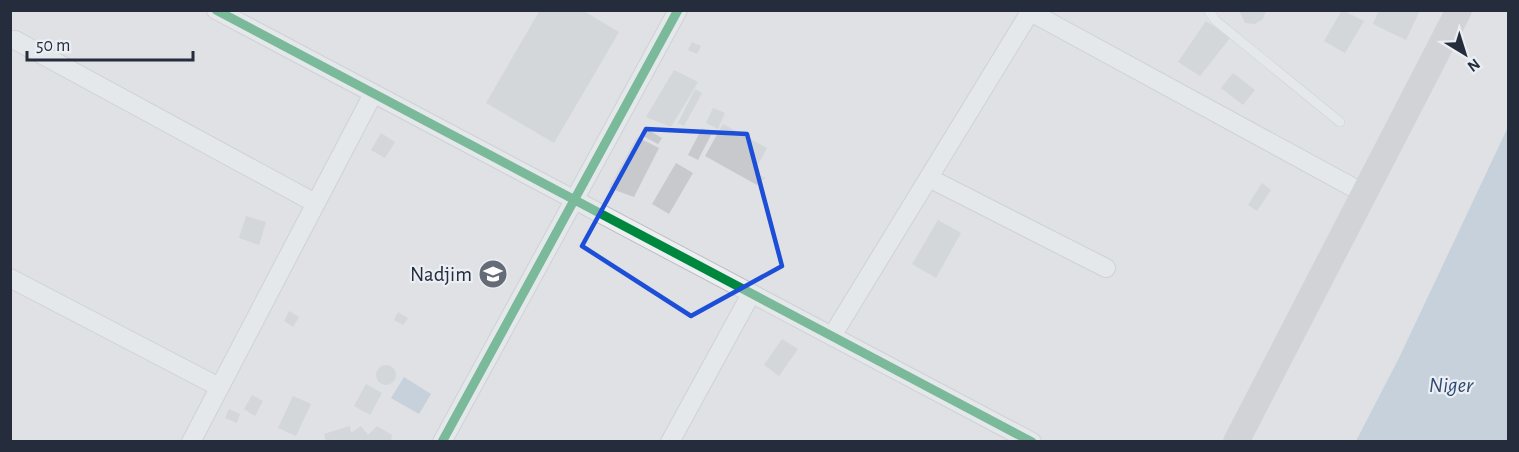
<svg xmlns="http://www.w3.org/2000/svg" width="1519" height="452" viewBox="0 0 1519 452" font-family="'Alegreya Sans',sans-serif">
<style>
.water{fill:#abbcd0}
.building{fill:#c7c9cc}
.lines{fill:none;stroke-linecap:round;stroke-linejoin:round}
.service-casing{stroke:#bdbfc2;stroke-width:10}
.minor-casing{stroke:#bdbfc2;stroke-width:20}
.service{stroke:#eeeff1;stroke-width:9}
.minor{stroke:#eeeff1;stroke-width:18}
.secondary{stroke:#c0c2c7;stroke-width:26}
.cycleway-casing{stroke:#ebeff4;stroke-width:13}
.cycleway{stroke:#00873e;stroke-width:9}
.marked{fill:none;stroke:#1d4ed8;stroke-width:4.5;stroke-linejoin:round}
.labels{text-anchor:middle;stroke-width:4.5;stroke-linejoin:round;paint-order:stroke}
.poi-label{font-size:21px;fill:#252d3d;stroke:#ebeff4;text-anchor:end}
.water-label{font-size:22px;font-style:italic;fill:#2f4a72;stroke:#ebeff4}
</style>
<rect width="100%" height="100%" fill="#dfe1e4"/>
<path class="water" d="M1508,127V441H1356L1399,358Z
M404,377L431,394L419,414L391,398Z"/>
<path class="building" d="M540,10H582L619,32L554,143L486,103Z
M1239,10H1266L1263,19L1255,24L1245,23Z
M1342,10L1364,21L1345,53L1324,41Z
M1379,10H1420L1406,40L1373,24Z
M1206,21L1230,38L1200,76L1178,62Z
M692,42L701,46L697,54L688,50Z
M674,70L698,82L671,127L646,117Z
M1233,73L1255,90L1243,105L1221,88Z
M695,89L702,93L684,126L678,123Z
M713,108L725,113L718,129L706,123Z
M723,124L767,148L754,172L765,178L757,185L705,156Z
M645,128L662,138L658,144L641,135Z
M702,128L712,133L698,160L688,155Z
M381,133L395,142L385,158L371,150Z
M637,137L659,148L634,197L609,188Z
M676,163L693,173L669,214L652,204Z
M1262,183L1271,190L1257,211L1248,205Z
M246,216L266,222L259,245L239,238Z
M938,220L961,233L936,278L912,264Z
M289,311L299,317L293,327L284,321Z
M398,312L408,318L403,325L394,320Z
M782,339L798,349L779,376L764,365Z
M376 375a10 10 0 1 1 20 0a10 10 0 1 1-20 0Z
M366,384L382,393L370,415L354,406Z
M252,395L263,401L255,416L244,409Z
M293,396L311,404L296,436L278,428Z
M229,409L240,414L237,423L225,418Z
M350,426L351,433L361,426L368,435L377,426L392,435L391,442H326L324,434Z"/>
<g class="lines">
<g class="service-casing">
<path id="service" d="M1208,10L1216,21L1340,122"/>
</g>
<g class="minor-casing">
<path id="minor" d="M216,10L1032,442
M1027,10L1365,194
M15,40L315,203
M929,178L1106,268
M10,278L219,387
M832,336L1030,12
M191,442L373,94
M442,442L678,10
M670,442L751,294"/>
</g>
<use href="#service" class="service"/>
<use href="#minor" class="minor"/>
<path class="secondary" d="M1236,442L1459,10"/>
<g class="cycleway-casing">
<path id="cycleway" d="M216,10L1032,442
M442,442L678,10"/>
</g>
<use href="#cycleway" class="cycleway"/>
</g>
<path d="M0 0H1519V452H0ZM646,129L747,134L782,266L691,316L582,246Z" fill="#dfe1e4" fill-opacity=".55" fill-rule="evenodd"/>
<path class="marked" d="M646,129L747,134L782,266L691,316L582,246Z"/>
<defs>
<g id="university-disc" transform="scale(1.5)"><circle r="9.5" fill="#666c77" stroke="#ebeff4"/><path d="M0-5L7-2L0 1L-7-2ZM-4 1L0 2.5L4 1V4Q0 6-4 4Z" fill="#fff"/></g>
</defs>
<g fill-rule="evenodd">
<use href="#university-disc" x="493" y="274"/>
</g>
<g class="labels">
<g class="poi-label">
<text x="472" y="281">Nadjim</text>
</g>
<g class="water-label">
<text x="1451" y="392">Niger</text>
</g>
</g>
<rect width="1519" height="452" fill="none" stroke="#252d3d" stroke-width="24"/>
<g transform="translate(1465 54) rotate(142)" stroke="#ebeff4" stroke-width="4.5" paint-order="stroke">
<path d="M0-4.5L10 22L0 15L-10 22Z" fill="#252d3d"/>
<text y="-9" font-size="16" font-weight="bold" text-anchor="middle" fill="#252d3d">N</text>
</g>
<path d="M27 51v9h166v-9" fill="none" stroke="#252d3d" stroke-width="3"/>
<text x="36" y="51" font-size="18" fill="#252d3d" stroke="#ebeff4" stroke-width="4.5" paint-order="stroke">50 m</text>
</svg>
